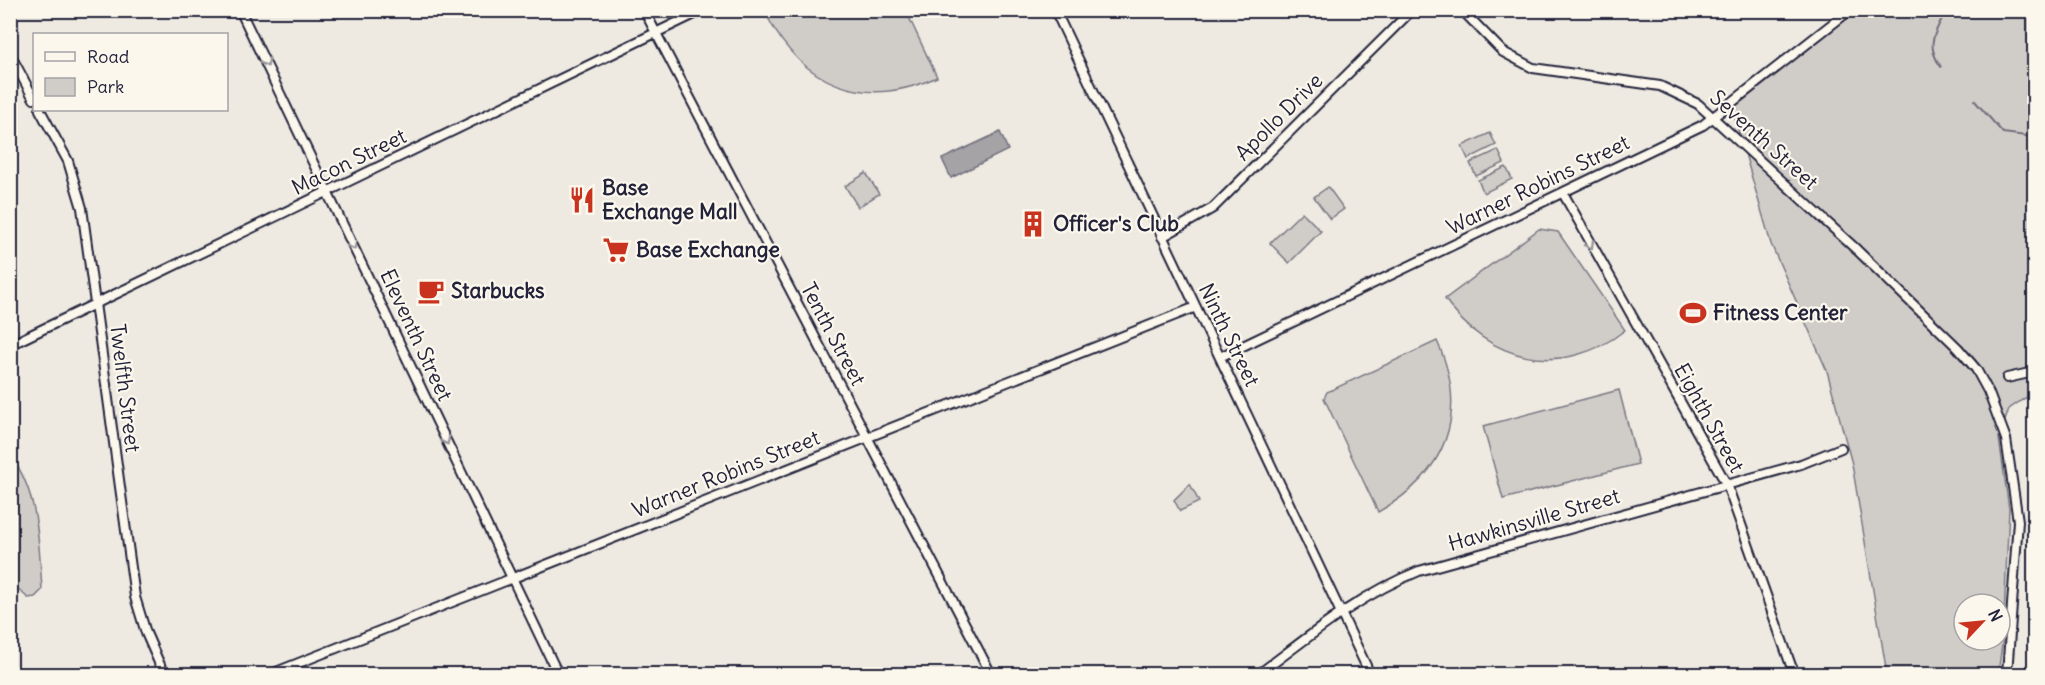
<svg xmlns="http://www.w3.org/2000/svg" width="2045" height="685" viewBox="0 0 2045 685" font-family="Delius,sans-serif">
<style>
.green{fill:#d0cdc9;stroke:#797882;stroke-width:1.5;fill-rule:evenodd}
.water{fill:#a6a3a7;stroke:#716f7c;stroke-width:1.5}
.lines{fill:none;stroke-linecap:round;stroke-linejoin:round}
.stream{stroke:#716f7c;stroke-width:2}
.minor-casing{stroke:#22223b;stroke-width:12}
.minor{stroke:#fbf7ec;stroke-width:8}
.oneway{stroke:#99979c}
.labels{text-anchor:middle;stroke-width:4.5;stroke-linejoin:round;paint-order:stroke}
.street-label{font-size:21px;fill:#22223b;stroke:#fbf7ec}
.poi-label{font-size:21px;font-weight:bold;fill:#22223b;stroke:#fbf7ec;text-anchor:start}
</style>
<rect width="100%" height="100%" fill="#eeeae2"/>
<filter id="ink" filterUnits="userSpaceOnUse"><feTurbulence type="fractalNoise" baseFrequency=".0167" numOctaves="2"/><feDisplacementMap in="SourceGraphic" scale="12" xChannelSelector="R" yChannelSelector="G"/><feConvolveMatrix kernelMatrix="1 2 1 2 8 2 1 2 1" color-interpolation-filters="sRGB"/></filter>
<g filter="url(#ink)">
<path class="green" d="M778,10L906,11L937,77C865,110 803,86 767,16Z
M1844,11H2034V397L2025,398L2009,409L1999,438L2009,509L2003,637L1998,674H1887L1852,464L1827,371L1771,244L1731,105ZM1964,604H2000V640H1964Z
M1490,133L1496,145L1468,159L1462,146Z
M1498,150L1504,163L1476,176L1470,163Z
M1506,167L1512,179L1484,193L1478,180Z
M866,173L879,194L858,207L845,186Z
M1328,187L1344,209L1330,219L1314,197Z
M1302,212L1321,231L1289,263L1270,243Z
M1539,229L1558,232L1625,330C1564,379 1488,363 1445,299Z
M1437,341C1470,414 1446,474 1378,512L1324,398L1327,392Z
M1619,390L1638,464L1503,499L1483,426Z
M11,456C39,494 39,544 42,590L35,597L28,598L11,583Z
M1190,484L1199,502L1180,511L1174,500Z"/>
<path class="water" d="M1000,132L1008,150L951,178L942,159Z"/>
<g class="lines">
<path class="stream" d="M1941,67C1924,43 1936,33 1946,10
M1974,100L2003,133L2034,137"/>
<g class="minor-casing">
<path id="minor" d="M240,10L558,674
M644,10L991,674
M1055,10L1370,674
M1462,10L1503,52L1533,68L1660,86L1698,104L1857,250L1958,348L1976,369L1988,391L2006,439L2018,521L2007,674
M10,54L34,99
M40,110L68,161L82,208L135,597L146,633L164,674
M1563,193L1727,485L1794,674
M1162,237L1213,208L1412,10
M10,345L703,10
M1220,357L1703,125L1850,10
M2007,378L2034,372
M271,674L1196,307
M1259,674C1311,635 1359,595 1419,571L1801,464L1841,448"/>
</g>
<use href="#minor" class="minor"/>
</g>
<defs><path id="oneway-chevron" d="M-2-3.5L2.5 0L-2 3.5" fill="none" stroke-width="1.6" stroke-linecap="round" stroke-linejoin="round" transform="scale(1.5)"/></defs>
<g class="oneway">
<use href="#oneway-chevron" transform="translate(266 63) rotate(64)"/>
<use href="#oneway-chevron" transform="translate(1590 245) rotate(60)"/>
<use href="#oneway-chevron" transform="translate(353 246) rotate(64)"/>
<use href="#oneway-chevron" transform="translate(446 441) rotate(65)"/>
</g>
</g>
<defs>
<g id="restaurant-bare" transform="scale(2.07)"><path d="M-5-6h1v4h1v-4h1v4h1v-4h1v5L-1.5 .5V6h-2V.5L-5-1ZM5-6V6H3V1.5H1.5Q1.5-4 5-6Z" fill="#c8321e" stroke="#fbf7ec" stroke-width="2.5" paint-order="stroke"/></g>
<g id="building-bare" transform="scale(2.07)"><path d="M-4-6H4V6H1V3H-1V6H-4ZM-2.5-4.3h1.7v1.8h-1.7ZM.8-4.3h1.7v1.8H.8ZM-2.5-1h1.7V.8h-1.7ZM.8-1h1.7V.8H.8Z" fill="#c8321e" stroke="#fbf7ec" stroke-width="2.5" paint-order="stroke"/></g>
<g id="supermarket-bare" transform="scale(2.07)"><path d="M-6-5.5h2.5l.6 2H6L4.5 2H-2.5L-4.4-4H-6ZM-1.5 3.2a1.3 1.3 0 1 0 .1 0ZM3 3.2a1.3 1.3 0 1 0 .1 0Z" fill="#c8321e" stroke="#fbf7ec" stroke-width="2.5" paint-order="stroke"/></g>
<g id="cafe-bare" transform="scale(2.07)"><path d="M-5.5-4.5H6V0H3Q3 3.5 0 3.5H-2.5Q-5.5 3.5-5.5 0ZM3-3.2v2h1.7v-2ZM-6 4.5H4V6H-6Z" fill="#c8321e" stroke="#fbf7ec" stroke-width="2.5" paint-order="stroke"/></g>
<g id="stadium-bare" transform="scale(2.07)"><path d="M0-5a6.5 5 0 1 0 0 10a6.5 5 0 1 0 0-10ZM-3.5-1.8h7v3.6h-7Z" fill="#c8321e" stroke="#fbf7ec" stroke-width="2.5" paint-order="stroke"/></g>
</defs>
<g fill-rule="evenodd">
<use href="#restaurant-bare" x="582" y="200"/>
<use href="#building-bare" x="1033" y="224"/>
<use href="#supermarket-bare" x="616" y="250"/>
<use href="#cafe-bare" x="431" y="291"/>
<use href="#stadium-bare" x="1693" y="313"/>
</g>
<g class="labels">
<g class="street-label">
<text transform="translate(1279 117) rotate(-45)" y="7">Apollo Drive</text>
<text transform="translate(1764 140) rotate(42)" y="7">Seventh Street</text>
<text transform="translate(349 162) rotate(-26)" y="7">Macon Street</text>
<text transform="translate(1538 185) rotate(-26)" y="7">Warner Robins Street</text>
<text transform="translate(833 334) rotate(62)" y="7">Tenth Street</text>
<text transform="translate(416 335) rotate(65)" y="7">Eleventh Street</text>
<text transform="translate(1229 335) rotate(64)" y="7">Ninth Street</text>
<text transform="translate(125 388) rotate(83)" y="7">Twelfth Street</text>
<text transform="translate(1709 418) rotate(61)" y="7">Eighth Street</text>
<text transform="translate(726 474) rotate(-22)" y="7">Warner Robins Street</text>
<text transform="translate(1534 520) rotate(-16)" y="7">Hawkinsville Street</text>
</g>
<g class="poi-label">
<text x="602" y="195">Base<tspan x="602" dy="24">Exchange Mall</tspan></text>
<text x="1053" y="231">Officer's Club</text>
<text x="636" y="257">Base Exchange</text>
<text x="451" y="298">Starbucks</text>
<text x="1713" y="320">Fitness Center</text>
</g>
</g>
<rect width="2045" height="685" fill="none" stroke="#fbf7ec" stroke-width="36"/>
<rect x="18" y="18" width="2009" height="649" fill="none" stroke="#22223b" stroke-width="2" filter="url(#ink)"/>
<rect x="33" y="33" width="195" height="78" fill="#fbf7ec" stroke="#a4a2a5" stroke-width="1.5"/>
<rect x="45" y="52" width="30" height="9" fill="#fbf7ec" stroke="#a4a2a5" stroke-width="1.5"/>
<text x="87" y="63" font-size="18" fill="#22223b">Road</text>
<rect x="45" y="78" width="30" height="18" fill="#d0cdc9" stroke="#a4a2a5" stroke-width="1.5"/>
<text x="87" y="93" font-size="18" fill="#22223b">Park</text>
<g transform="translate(1982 622) rotate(64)"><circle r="28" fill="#fbf7ec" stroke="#a4a2a5" stroke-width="1.5"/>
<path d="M0-4.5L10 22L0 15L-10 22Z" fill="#c8321e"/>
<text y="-9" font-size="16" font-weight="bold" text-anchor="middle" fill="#22223b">N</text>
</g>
</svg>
